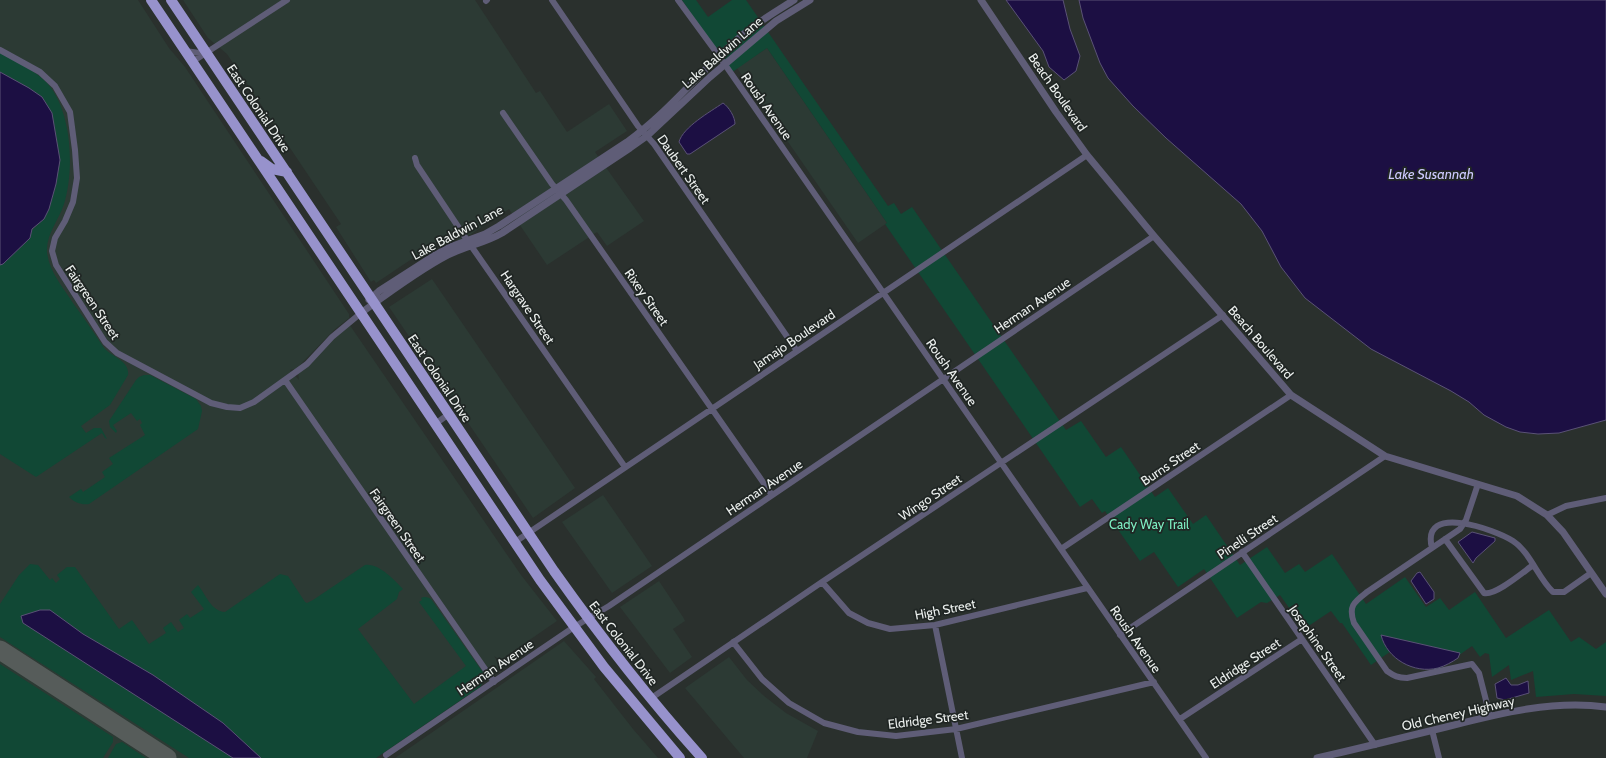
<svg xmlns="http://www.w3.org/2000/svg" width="1606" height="758" viewBox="0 0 1606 758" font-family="Cabin,sans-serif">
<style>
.built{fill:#2c3a34}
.green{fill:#114835}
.water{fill:#1c0f43;stroke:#5a5276}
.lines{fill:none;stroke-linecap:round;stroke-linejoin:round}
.taxiway{stroke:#565c5a;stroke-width:19}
.minor{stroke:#5f5d77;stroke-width:6}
.tertiary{stroke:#5f5d77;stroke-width:7}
.trunk{stroke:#9792cc;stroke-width:10}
.labels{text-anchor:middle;stroke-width:3.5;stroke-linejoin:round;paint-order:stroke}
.street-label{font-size:13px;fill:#ebefed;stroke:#202624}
.park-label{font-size:13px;fill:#7deec2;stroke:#202624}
.water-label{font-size:14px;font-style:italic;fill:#cecaff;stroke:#202624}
</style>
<rect width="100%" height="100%" fill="#2a302d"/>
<path class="built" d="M0,0H138L169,48L185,67L349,314V318L334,330L299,366L295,369L290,370L299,380L298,372L349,324L521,575L557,621L502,659H499L494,656L502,668L369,758H0Z
M183,0H475L536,93L540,91L567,132L609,104L627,131L595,152L644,221L607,246L597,232L547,265L509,209L459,242L452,232L376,283L374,280L371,282L336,227L341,224L227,54L208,38Z
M767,48L887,223L858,243L737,68Z
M432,279L575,488L533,518L389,307Z
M603,495L652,566L612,593L562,522Z
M659,581L683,617L685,621L673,629L692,657L670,673L620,607Z
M564,641L596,677L594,679L633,729L658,758H395Z
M729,657L747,680L764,696L786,713L818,731L807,758H744L685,688Z"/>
<path class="green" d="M682,0H696L708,17L732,0H746L888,206L894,203L901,214L912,207L1066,430L1081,421L1106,457L1121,447L1155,497L1168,488L1193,524L1206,515L1240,565L1267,547L1285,573L1299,564L1305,572L1332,554L1366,604L1405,577L1426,607L1440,598L1449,610L1475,592L1506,638L1549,610L1571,642L1579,637L1596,649L1606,642V696L1574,694L1536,697L1533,671L1511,680L1509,665L1492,677L1489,654L1485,653L1480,657L1472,646L1435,672L1407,640L1371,665L1342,623H1340L1331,611L1304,629L1280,595L1267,603L1261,602L1237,618L1204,569L1178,587L1154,552L1140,561L1105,511L1102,513L1092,499L1080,507L885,224L887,223L767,48L731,73Z
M0,53C15,61 32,69 44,80C72,106 75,169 64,204C59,220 46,234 47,252C49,272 63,287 73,303C84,318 94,333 104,348C112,357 130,361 128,375L110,405L81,426L86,433L94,428H101L107,439L105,438L102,433L36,477L0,454V265L3,264L30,238L32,230L44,219L49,209L56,184L60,160L52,113L42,97L29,88L0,72Z
M144,375H150L196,399L201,406L202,411L198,429L89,504C82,505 75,503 69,497L81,489L83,492L105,477L102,472L113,464L109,458L145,435L140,425L142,423L140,419L137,421L131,413L113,425L117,431L116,433L110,427L109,421L136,380L139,377Z
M30,564L38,565L50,580L52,578L56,583L60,579L57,575L67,567H75L119,629L132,620L149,644L166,633L163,628L171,622L178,632L184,628L179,620L187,614L190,618L204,609L191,592L198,585C206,595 211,611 225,612L280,574L288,576L305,602L307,603L313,600L365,565C379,563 394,580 403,589L399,592L397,599L358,629L414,704L466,666L419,602L422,600L421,598C424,596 428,597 431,599L484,674V681L480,687L376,758H189L0,637V604L19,575Z
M0,664L113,737V742L103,758H0Z
M122,742L146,758H108L116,744Z"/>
<path class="water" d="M1006,0H1063L1070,29L1080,56L1076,71L1064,80L1049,67L1043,51Z
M1079,0H1606V420L1559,433L1538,434L1520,432L1506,427L1484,415L1469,402L1451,391L1371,349L1305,298L1281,267L1262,231L1241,204L1166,138L1133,106L1108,78L1100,63L1083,18Z
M0,72L29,88L42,97L52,113L60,160L56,184L49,209L44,219L32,229L30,238L3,264L0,265Z
M723,103C729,107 735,117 735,124L690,154H687L679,142C683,127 710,112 723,103Z
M1472,532L1495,538V541L1476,558L1473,563L1458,542Z
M1420,572L1434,592V599L1426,604L1411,581L1417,573Z
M40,610H50L83,634L153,675L223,723L261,758H233L23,623L21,616Z
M1381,635L1460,653L1458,658C1452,662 1445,666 1438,668C1414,674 1387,659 1381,635Z
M1506,678L1511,685H1518L1528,681L1529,693L1505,700L1497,698L1495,684Z"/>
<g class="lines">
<path class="taxiway" d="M0,650L167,758"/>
<path class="minor" d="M552,0L638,126L654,144L797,351
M678,0L719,56L1206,758
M486,1L487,0
M0,50L40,72L55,86L70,112L75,150L77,178L73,202L65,221L55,238L52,251L56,265L105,342L117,353L211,403L227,407L240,408L254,402L307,364L332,337L361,313
M185,51L207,54
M192,62L287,0
M503,113L552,184L566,200L772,495
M415,158L417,165L467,240L625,467
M285,380L494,682
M435,424L449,414
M1478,484L1466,520L1460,529L1367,592C1354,602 1348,606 1354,623L1387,671C1394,676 1398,678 1407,678L1472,664L1479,673L1490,716
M1547,515L1566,506L1606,498
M1445,539L1484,593C1495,596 1522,573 1533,565
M515,542L1087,155
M1432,548C1420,502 1496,530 1513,541C1530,552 1538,578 1553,592H1564L1591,573
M1061,549L1291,395
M1242,552L1375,745
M822,582L849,613L868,623L890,629L935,625L1087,588
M935,625L962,758
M1120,635L1385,456
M733,642L762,679L789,703L824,723L858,732L896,736L956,729L1154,682
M650,699L822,582L1223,315
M1180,719L1302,639
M1432,730L1439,758
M386,755L574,627L609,606L1154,236"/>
<path class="tertiary" d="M981,0L1056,112L1087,155L1154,236L1291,395L1385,456L1517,496L1547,515L1563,532L1606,594
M369,300L379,291L435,255L450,247L485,234L499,226L627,142C669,112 700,71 739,38C756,23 775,12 794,0
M361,313C387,294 419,270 448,255C466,246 485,243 502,233L630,148L647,136L710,77L776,21L810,0
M1317,758C1361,748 1405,737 1450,726C1501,713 1553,700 1606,707"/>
<path class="trunk" d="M151,0L540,580L604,667L680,758
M171,0L554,571C600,636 649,699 702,758
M261,161L272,169L287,172"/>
</g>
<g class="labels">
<g class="street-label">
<text transform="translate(722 52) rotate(-41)" y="5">Lake Baldwin Lane</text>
<text transform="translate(1058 92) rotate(55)" y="5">Beach Boulevard</text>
<text transform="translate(767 106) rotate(55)" y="5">Roush Avenue</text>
<text transform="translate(259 108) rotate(56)" y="5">East Colonial Drive</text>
<text transform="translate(684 169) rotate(55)" y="5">Daubert Street</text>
<text transform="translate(457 232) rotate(-28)" y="5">Lake Baldwin Lane</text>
<text transform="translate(647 297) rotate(55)" y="5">Rixey Street</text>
<text transform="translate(93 302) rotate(56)" y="5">Fairgreen Street</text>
<text transform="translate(1032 305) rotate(-34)" y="5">Herman Avenue</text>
<text transform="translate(528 307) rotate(56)" y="5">Hargrave Street</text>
<text transform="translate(794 339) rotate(-34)" y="5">Jamajo Boulevard</text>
<text transform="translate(1261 342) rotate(49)" y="5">Beach Boulevard</text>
<text transform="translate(952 372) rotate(55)" y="5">Roush Avenue</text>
<text transform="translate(440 378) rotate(56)" y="5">East Colonial Drive</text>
<text transform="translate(1170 463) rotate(-34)" y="5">Burns Street</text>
<text transform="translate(764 487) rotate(-34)" y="5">Herman Avenue</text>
<text transform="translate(930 497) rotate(-34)" y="5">Wingo Street</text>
<text transform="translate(398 525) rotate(55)" y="5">Fairgreen Street</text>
<text transform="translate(1247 536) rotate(-34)" y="5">Pinelli Street</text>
<text transform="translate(945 609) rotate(-11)" y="5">High Street</text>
<text transform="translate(1136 639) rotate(55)" y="5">Roush Avenue</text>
<text transform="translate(624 643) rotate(52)" y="5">East Colonial Drive</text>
<text transform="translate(1318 643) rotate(55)" y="5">Josephine Street</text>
<text transform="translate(1245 663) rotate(-33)" y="5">Eldridge Street</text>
<text transform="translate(495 667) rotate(-34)" y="5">Herman Avenue</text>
<text transform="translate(1458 713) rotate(-13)" y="5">Old Cheney Highway</text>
<text transform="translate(928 719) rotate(-7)" y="5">Eldridge Street</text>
</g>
<g class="park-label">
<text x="1149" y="529">Cady Way Trail</text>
</g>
<g class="water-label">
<text x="1431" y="179">Lake Susannah</text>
</g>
</g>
</svg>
